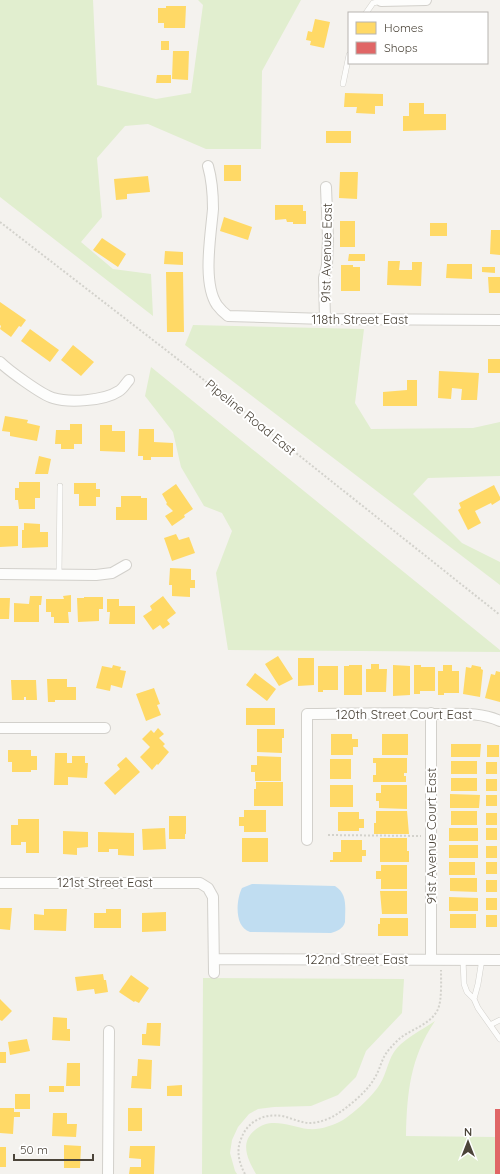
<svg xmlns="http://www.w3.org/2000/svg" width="500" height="1174" viewBox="0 0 500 1174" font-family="Quicksand,sans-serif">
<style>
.green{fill:#e1eecf}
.water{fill:#c0ddf1}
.homes{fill:#ffd966}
.shops{fill:#e06666}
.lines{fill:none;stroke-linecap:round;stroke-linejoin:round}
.lane-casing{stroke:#d2d0cb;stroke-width:6}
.street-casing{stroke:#d2d0cb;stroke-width:12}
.path{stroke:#d3d2cc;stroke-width:2;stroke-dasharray:2 2;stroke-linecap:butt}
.lane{stroke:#fdfdfc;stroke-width:5}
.street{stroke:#fdfdfc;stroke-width:10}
.labels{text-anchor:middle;stroke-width:4;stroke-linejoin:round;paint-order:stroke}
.street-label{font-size:13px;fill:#4b4439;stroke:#fff}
</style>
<rect width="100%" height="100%" fill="#f4f2ee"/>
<path class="green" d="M0,0H93L97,85L156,99L191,93L203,5L198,0H301L262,71L261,149H206L148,124L125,126L97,158L102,217L81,242L113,269L151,274L153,316L0,197Z
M193,325L364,329L355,403L371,429L473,428L500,422V476L428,478L413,494L462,543L500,562V585L185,345Z
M151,367L500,650V652L228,650L216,573L232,531L222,513L204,506L181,467L173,432L145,396Z
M203,978L404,979L402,1013L366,1051L356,1077L338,1095L311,1106L274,1107L258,1109L249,1114L238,1127L232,1140L230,1153L235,1171L237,1174H202Z
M435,1021C410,1058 407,1093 406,1136L495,1137V1174H256C248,1160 239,1143 255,1130C271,1116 291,1127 308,1129C320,1130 332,1126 343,1120C355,1112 373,1096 380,1084C387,1073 388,1058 397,1048C407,1037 422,1030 435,1021Z"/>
<path class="water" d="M252,884L335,886C348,894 345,908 345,922C343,929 337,931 331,933L250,932C234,927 236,900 242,888Z"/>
<path class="homes" d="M166,6H186L185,28H164V23H158V8H166Z
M315,19L330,22L324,48L310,45L311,41L306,40L308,31L312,32Z
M161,41H169V50H161Z
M173,51H189L188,80L172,79Z
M157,75H171V83H156Z
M345,93L383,94V106H375V114L356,113L357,107H344Z
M409,103H424V114H446V130L403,131V116H409Z
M326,131H351V143H326Z
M224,165H241V181H224Z
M340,172H358L357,199L339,198Z
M148,176L150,192L127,194V199L116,200L114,179Z
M275,205H303V211H306V224H293V222H287L286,219L275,220Z
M224,217L252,227L248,240L220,231Z
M340,221H355V247H340Z
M430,223H447V236H430Z
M491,230H500V255L490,254Z
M102,238L126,254L118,267L93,250Z
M165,251L183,252V265L164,264Z
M349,254H365V261H348Z
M388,261H400L399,270H412V262H422L421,286L387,285Z
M447,264H472V279L446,278Z
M341,265H353V267H360V291H341Z
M482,267H495V273L482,272Z
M166,272H183L184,332H167Z
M488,277H500V293H489Z
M0,302L26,320L21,327L19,326L11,337L0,329L1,326L0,325Z
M30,329L59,350L50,362L21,341Z
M73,345L94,362L81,376L61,360Z
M488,359H500V373H488Z
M439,371L479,373L477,400H461L462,389L452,388L451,399L438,398Z
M407,380H417V406H383V392L407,390Z
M5,416L28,420L27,423L40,426L37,441L10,436V432L2,431Z
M70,424H82V444H74V449H61V444H55L56,430H70Z
M100,425H112V431H125V452L100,451Z
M139,429H154V442L173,443V457H151V460H143V456H138Z
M39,456L51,459L48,474H35Z
M19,482H40V498H35V509H19L18,500H15V488H19Z
M74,483H96V489H100V497H96V506H79V494H74Z
M176,484L193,509L184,515L185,517L172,526L165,516L173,511L166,504L167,503L162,494Z
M494,485L500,497V500L492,505L491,503L475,511L481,523L468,530L458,510L461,508L459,503Z
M121,496H141V498H147V520H116V507H121Z
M24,523L40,524V532H48V547L22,548V530H24Z
M0,526H18V546L0,547Z
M176,534L179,540L189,537L195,553L172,561L164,538Z
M170,568L191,569V580H195V588H190V597L172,596V585H169Z
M71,595V612H68L69,623H54V617H51V612H46V599H64L63,596Z
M30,596H42L41,605H39V622H14V603L29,604Z
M163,596L176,613L167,620L170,624L163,629L160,625L153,630L143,616L152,610L150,606Z
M84,597H103V609H99V621L78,622L77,598H84Z
M0,598H10L9,619H0Z
M107,599H119V606H135V624H109L110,612H107Z
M278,656L293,679L279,686L265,664Z
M298,658H314V685L298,686Z
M371,664H379V669H387L386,692H366V669H371Z
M113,665L121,667L120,670L126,671L122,688L111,685L110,691L96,688L102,666L112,668Z
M349,665H362V695H344V666H349Z
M393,665L410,666V695L393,696Z
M414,665H421V667H435V691H420V694H414Z
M443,665H452V671H459V693H444V695H438V671H443Z
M472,665L481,667V669L483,670L480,697L463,694L466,667L471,668Z
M318,666H338V690H323V692H318Z
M496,671L500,672V702L485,698L491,674L495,675Z
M255,673L276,689L267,701L246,685Z
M47,679H67V687H76V700H55V702H48Z
M11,680H36L37,700H26V697H24V700H12Z
M154,688L160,704L157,705L161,715L146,721L136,694Z
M246,708H275V725H246Z
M158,728L164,734L159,738L165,744L163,746L169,752L158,765L157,764L152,770L140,757L150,747L142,739L151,730L154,733Z
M257,729H284V738H282V753L257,752Z
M331,734H352V739H358V747H353V755H331Z
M382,734H408V755H382Z
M451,744H481L480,757H451Z
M487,745H499V757H487Z
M8,750H31V756H37V770H31V772H12V762H8Z
M55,753H67V763H72V756H85V763H88L87,778L68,777V785H54Z
M257,756L281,757V781H255V772H251V765H257Z
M126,757L140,772L115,795L104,783L120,769L117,765Z
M373,758H407V773H404V776H406V782H373V775H376V763H373Z
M330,759H351V779H330Z
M451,761H477V774H451Z
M486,762H497V774H486Z
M451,778H477V791H451Z
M486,779H497V791H486Z
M256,782H283V806H254V789H256Z
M330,785H353V807H330Z
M381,785H407V809L379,808V801H376V793H381Z
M450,794L480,795L479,808H450Z
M486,795H497V806H486Z
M244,810H266V832H244V826H239V817H244Z
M376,811H407L409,834H374V823H376Z
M451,811H477V825H451Z
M338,812H359V819H364V828H359V831H338Z
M486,813H497V825H486Z
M169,816H186V834H185V839H169Z
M18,819H39V853H26V842H21V845H11V825H18Z
M165,828L166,849L143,850L142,829Z
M449,828H478V841H449Z
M486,828H497V840H486Z
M63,831L88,832V847L77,848V855L63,854Z
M98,832L134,833V856L118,855V849H109V852H98Z
M242,838H268V862H242Z
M380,838H407V851H409V862H380Z
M341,840H362V850H366V856H362V862H330V860H333V852H341Z
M449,845H478V858H449Z
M486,846H497V858H486Z
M449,862H475V875H449Z
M486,862H497V874H486Z
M381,865H407V889H381V879H376V871H381Z
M450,878H477V892L450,891Z
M486,880H497V892H486Z
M380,891H407V914H382Z
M449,897L478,898V911H449Z
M486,898H497V910H486Z
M0,908H12L10,930L0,929Z
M44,909H67L66,931L34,930V914L44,915Z
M106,909H121V928H94V913H106Z
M166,912V931L142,932V913Z
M450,914H476V928H450Z
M486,915H497V927H486Z
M380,918H408V936H378V924H380Z
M103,974L104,980H106L108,992L95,994L94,989L77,991L75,977Z
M131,975L149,988L139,1003L135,1001L134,1002L119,992Z
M0,999L12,1011L2,1021L0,1020Z
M53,1017L67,1018V1029H70V1041L52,1040Z
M147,1023H161L160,1046L142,1045V1034H146Z
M27,1039L30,1051L10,1055L8,1042Z
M0,1052H6V1063H0Z
M138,1059L152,1060L151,1089L131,1088L132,1076H137Z
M67,1063H80V1086H66Z
M182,1085V1096H167V1086Z
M49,1086H64V1092H49Z
M15,1094H30V1109H15Z
M0,1108H14V1112H20V1117H14L13,1134L0,1133Z
M128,1108H142V1131H128Z
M53,1113H67V1124H77L76,1137L52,1136Z
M64,1145L81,1146L80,1168H64Z
M130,1146H155L154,1174H129L130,1167H141V1159L129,1158Z
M0,1147H6V1167H0Z"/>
<path class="shops" d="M495,1109H500V1174H495Z"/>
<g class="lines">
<g class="lane-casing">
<path id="lane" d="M366,13L373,3L381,1
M343,84L349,55
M59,575L60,486
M463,959L464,984L467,992L474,999L478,1008L500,1039
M474,999L478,984L482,959
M490,1025L500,1020"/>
</g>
<g class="street-casing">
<path id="street" d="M381,1L426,0
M208,166C212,180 213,194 213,209C211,234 202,283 217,305C220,309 224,313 228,316L325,319L500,320
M325,319L324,278L327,265L328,238L326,187
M0,362C8,370 42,395 53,398C69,403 104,401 119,391C123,389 126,383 129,380
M0,574L96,575L112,573L126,565
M0,728H105
M307,840V714C352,714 396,712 440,714C460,714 481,712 500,721
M0,883H200L208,888L213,897L214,973
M214,959L500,960
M431,959V713
M108,1174L109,1031"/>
</g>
<path class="path" d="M0,222L175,357L500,615
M328,835L421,836
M245,1174C239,1163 236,1151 241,1139C247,1122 263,1113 282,1116C291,1118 299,1122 308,1123C316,1123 324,1121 332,1117C345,1110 367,1092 374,1079C378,1073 380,1066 383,1059C386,1052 392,1046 398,1040C410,1029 431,1025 438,1009C442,1000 441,980 441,970"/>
<use href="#lane" class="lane"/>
<use href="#street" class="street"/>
</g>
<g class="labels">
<g class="street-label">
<text transform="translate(326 253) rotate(-89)" y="5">91st Avenue East</text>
<text x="360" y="324">118th Street East</text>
<text transform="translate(251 417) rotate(39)" y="5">Pipeline Road East</text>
<text x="404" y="719">120th Street Court East</text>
<text transform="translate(431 836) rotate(-90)" y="5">91st Avenue Court East</text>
<text x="105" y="887">121st Street East</text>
<text x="357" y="964">122nd Street East</text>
</g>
</g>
<rect x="348" y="12" width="140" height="52" fill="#ffffff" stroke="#b7b4b0"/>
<rect x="356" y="22" width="20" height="12" fill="#ffd966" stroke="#b7b4b0"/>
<text x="384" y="32" font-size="12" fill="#4b4439">Homes</text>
<rect x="356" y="42" width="20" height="12" fill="#e06666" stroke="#b7b4b0"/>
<text x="384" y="52" font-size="12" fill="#4b4439">Shops</text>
<g transform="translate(468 1142)" stroke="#ffffff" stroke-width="3" paint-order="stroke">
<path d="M0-3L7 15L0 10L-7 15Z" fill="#4b4439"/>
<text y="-6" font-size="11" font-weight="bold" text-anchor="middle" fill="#4b4439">N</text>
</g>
<path d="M14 1154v6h79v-6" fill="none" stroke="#4b4439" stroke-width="2"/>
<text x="20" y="1154" font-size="12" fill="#4b4439" stroke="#ffffff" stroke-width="3" paint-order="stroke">50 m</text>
</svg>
